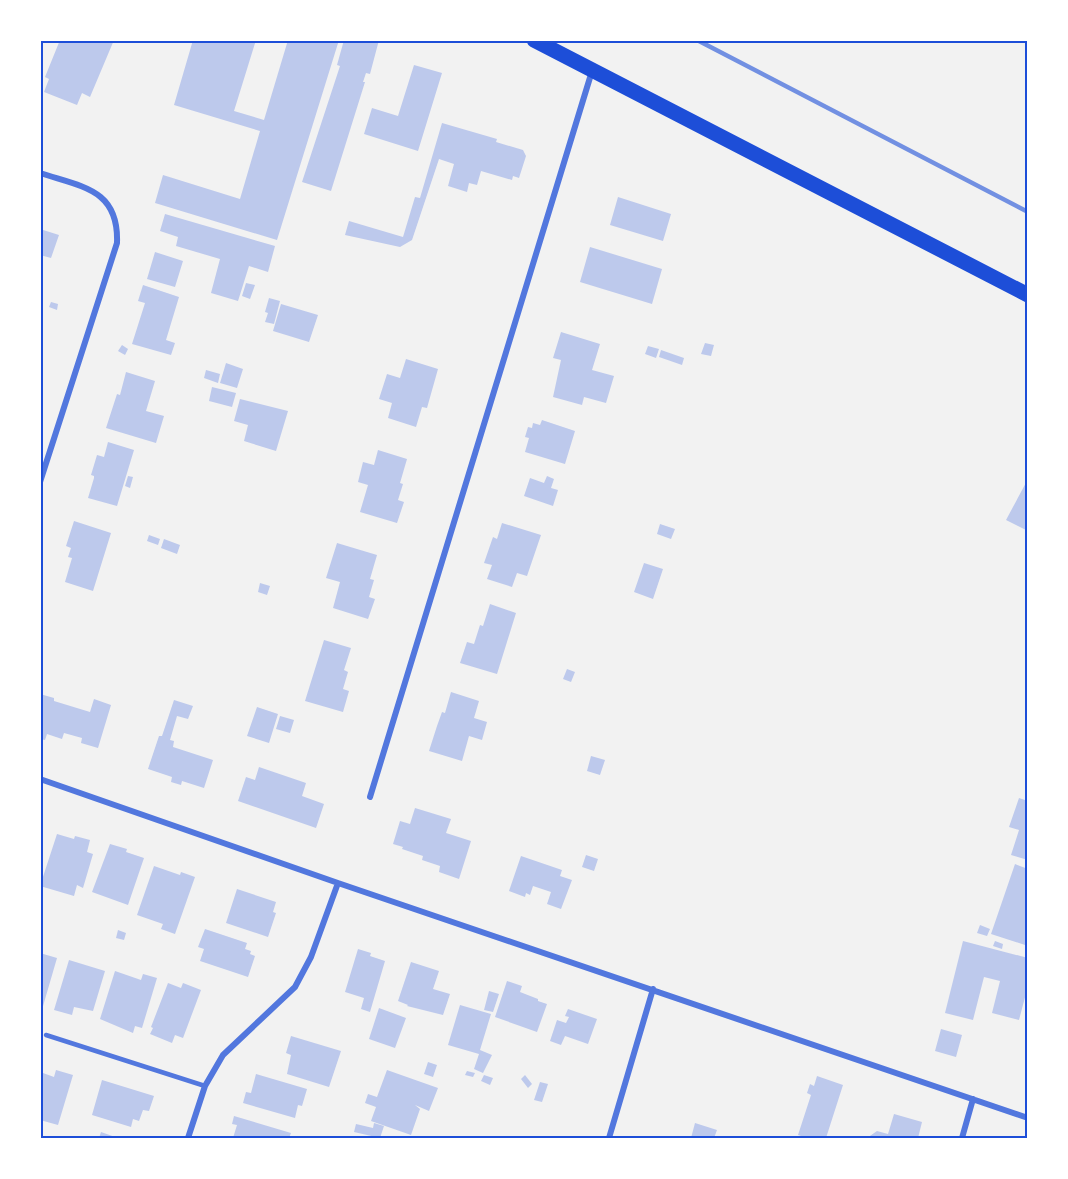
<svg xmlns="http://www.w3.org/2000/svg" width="1068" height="1179" viewBox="0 0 1068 1179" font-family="'Playfair Display',serif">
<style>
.building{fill:#bdc9ec}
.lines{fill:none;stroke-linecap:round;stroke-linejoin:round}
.service{stroke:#5277de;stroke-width:4.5}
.minor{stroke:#5277de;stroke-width:6}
.primary{stroke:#1d4ed8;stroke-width:15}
.rail{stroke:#7290e2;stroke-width:4.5}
.neatline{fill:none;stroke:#1d4ed8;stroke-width:2}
</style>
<rect width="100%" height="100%" fill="#f2f2f2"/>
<path class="building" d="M60,40H114L90,97L82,93L77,105L44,92L49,79L45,77Z
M193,40H256L234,111L264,120L288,40H339L277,240L155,203L163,175L240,199L260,131L174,105Z
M344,40H379L370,74L366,73L363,82H365L331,191L302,182L340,66L337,65Z
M414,65L442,73L418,151L364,134L372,108L398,116Z
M442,123L497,139L496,142L523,150L526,156L519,178L513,176L512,180L481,171L477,185L469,183L467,192L448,186L454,164L439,159L412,240L400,247L345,235L349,221L403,237L415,197L420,198Z
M618,197L671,214L663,241L610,225Z
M165,214L275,246L268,272L249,266L238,301L211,293L220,259L176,246L178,237L160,231Z
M40,229L59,235L51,258L40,255Z
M590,247L662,269L652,304L580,282Z
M155,252L183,261L175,287L147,279Z
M246,283L255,285L250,299L242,296Z
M143,285L179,297L166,340L175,343L171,355L132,344L145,303L138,301Z
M269,298L280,301L274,324L265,322L268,313L265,312Z
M51,302L58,304L57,310L49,307Z
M281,304L318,315L309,342L273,331Z
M561,332L600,344L592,370L614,376L606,403L584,397L582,405L553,397L561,360L553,358Z
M705,343L714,345L711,356L701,354Z
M122,345L128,349L125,355L118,351Z
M648,346L659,349L656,358L645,354Z
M661,350L684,358L682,365L659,357Z
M406,359L438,369L427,408L422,407L416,427L388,418L392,403L379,399L387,374L400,378Z
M226,363L243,369L237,388L220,383Z
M206,370L220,374L218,383L204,378Z
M126,372L155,381L146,411L164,416L156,443L106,428L117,394L120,395Z
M212,387L236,393L232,407L209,401Z
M240,399L288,411L276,451L244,441L248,425L234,421Z
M542,420L575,431L565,464L525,452L529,438L525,437L528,427L532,428L533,423L540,425Z
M108,442L134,450L117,506L88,498L94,478V476L91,475L97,455L104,457Z
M378,450L407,459L400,483L403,484L398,500L404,502L397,523L360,512L368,485L358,482L363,462L374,465Z
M128,476L133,477L130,488L125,486Z
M547,476L554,479L551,488L558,490L553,506L524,496L530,478L544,483Z
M1028,479V531L1006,520Z
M74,521L111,533L93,591L65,582L72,558L68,557L71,548L66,546Z
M502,523L541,535L527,576L517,573L512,587L487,579L492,565L484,563L493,537L497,539Z
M660,524L675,529L671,539L657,534Z
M149,535L160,539L158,545L147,541Z
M164,539L180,545L177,554L161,548Z
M337,543L377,555L370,579L374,580L369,597L375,599L368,619L333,608L340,582L326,578Z
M644,563L663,569L653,599L634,592Z
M260,583L270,586L267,595L258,592Z
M490,604L516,613L497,674L460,663L467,642L474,644L480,625L483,626Z
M324,640L351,648L344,670L348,672L343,689L349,691L343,712L305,701Z
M567,669L575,672L571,682L563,679Z
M451,692L479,701L474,718L487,722L482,740L469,736L462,761L429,751L437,726L442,712L445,713Z
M40,694L54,698V701L90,712L94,699L111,705L98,748L81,743L82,738L64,733L62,739L47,734L45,740L40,739Z
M174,700L193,706L188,719L177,716L170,740L174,741L173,747L213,760L204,788L182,781L181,785L171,782L172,777L148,769L159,736H162Z
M257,707L278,714L269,743L247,736Z
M280,716L294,720L290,733L276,729Z
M591,756L605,760L600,775L587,771Z
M259,767L306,783L302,796L324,804L316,828L238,801L246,777L255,780Z
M1019,798L1028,801V860L1011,855L1019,830L1009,827Z
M415,808L451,819L446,833L471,841L459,879L439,872L440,866L422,860L423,856L402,849L403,847L393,844L400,821L410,824Z
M57,834L74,839L75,836L90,840L87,852L93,854L83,888L77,885L74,896L40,886Z
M110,844L127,849L126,852L144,858L128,905L92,892Z
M586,855L598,859L594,871L582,867Z
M521,856L562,870L560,876L572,880L561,909L547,904L551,892L533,886L530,895L526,893L525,897L509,891Z
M1015,864L1028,869V946L991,934Z
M154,866L180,875L181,872L195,877L175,934L161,929L163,924L137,915Z
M237,889L276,902L273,912L276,913L268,937L226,923Z
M980,925L990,929L987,936L977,933Z
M205,929L247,943L245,949L251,951L250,954L255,956L248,977L200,961L204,949L198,947Z
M118,930L126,933L124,940L116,938Z
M963,941L1028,958V986L1019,1020L992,1013L1000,981L984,977L973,1020L945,1013Z
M995,941L1003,944L1002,949L993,946Z
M358,949L371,953L370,956L385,961L370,1012L361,1009L364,998L345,992Z
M40,953L57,958L41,1013H40Z
M69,960L105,971L93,1011L74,1007L72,1015L54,1010Z
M411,962L439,971L433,989L450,994L443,1015L407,1006L408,1005L398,1001Z
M115,971L141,980L143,974L157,978L142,1028L135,1026L133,1033L100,1019Z
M507,981L522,986L520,992L538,999V1001L547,1004L537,1032L495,1017Z
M168,983L181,988L183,983L201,990L183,1038L175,1035L172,1043L150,1034L153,1028L151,1027Z
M489,991L499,994L493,1012L484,1010Z
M460,1005L491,1014L480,1050L492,1055L483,1073L474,1069L479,1054L448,1045Z
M379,1008L406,1018L395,1048L369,1039Z
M568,1009L597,1019L588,1044L565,1036L561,1045L550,1041L557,1020L566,1023L569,1017L565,1016Z
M941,1029L962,1035L956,1057L935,1051Z
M291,1036L341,1051L329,1087L287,1074L291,1055L286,1053Z
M428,1062L437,1065L433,1077L424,1074Z
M56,1070L73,1075L58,1125L40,1120V1075L43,1073L54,1077Z
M387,1070L438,1088L429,1111L415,1105L420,1109L411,1135L371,1121L376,1107L365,1103L368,1094L377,1097Z
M467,1071L475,1073L473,1077L465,1075Z
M256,1074L307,1089L302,1106L298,1105L295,1118L243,1103L246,1092L251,1093Z
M484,1075L493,1078L490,1085L481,1081Z
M525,1075L532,1084L528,1088L521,1079Z
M817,1076L843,1085L826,1138H807L798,1135L811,1095L807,1093L810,1084L814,1086Z
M102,1080L154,1096L149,1111L143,1110L139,1121L133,1119L131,1127L92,1115Z
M540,1082L548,1084L542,1102L534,1100Z
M894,1114L922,1122L918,1138H867L877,1131L888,1134Z
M234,1116L291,1133L289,1138H233L237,1125L232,1124Z
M374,1123L384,1126L380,1138L354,1132L356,1124L373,1128Z
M695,1123L717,1130L714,1138H691Z
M101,1132L118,1138H99Z"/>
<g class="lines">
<path class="service" d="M46,1035L205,1086"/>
<path class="minor" d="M40,173C82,187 119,189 117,243L40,482
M40,779L338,883L1028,1118
M370,797L592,71
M188,1138L205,1086L223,1055L295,987L311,957L338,883
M609,1138L653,989
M962,1138L973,1099"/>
<path class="primary" d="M534,40L1028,295"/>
<path class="rail" d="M697,40L1028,212"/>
</g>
<rect width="1068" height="1179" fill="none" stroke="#ffffff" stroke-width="84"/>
<rect x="42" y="42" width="984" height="1095" class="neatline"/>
</svg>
